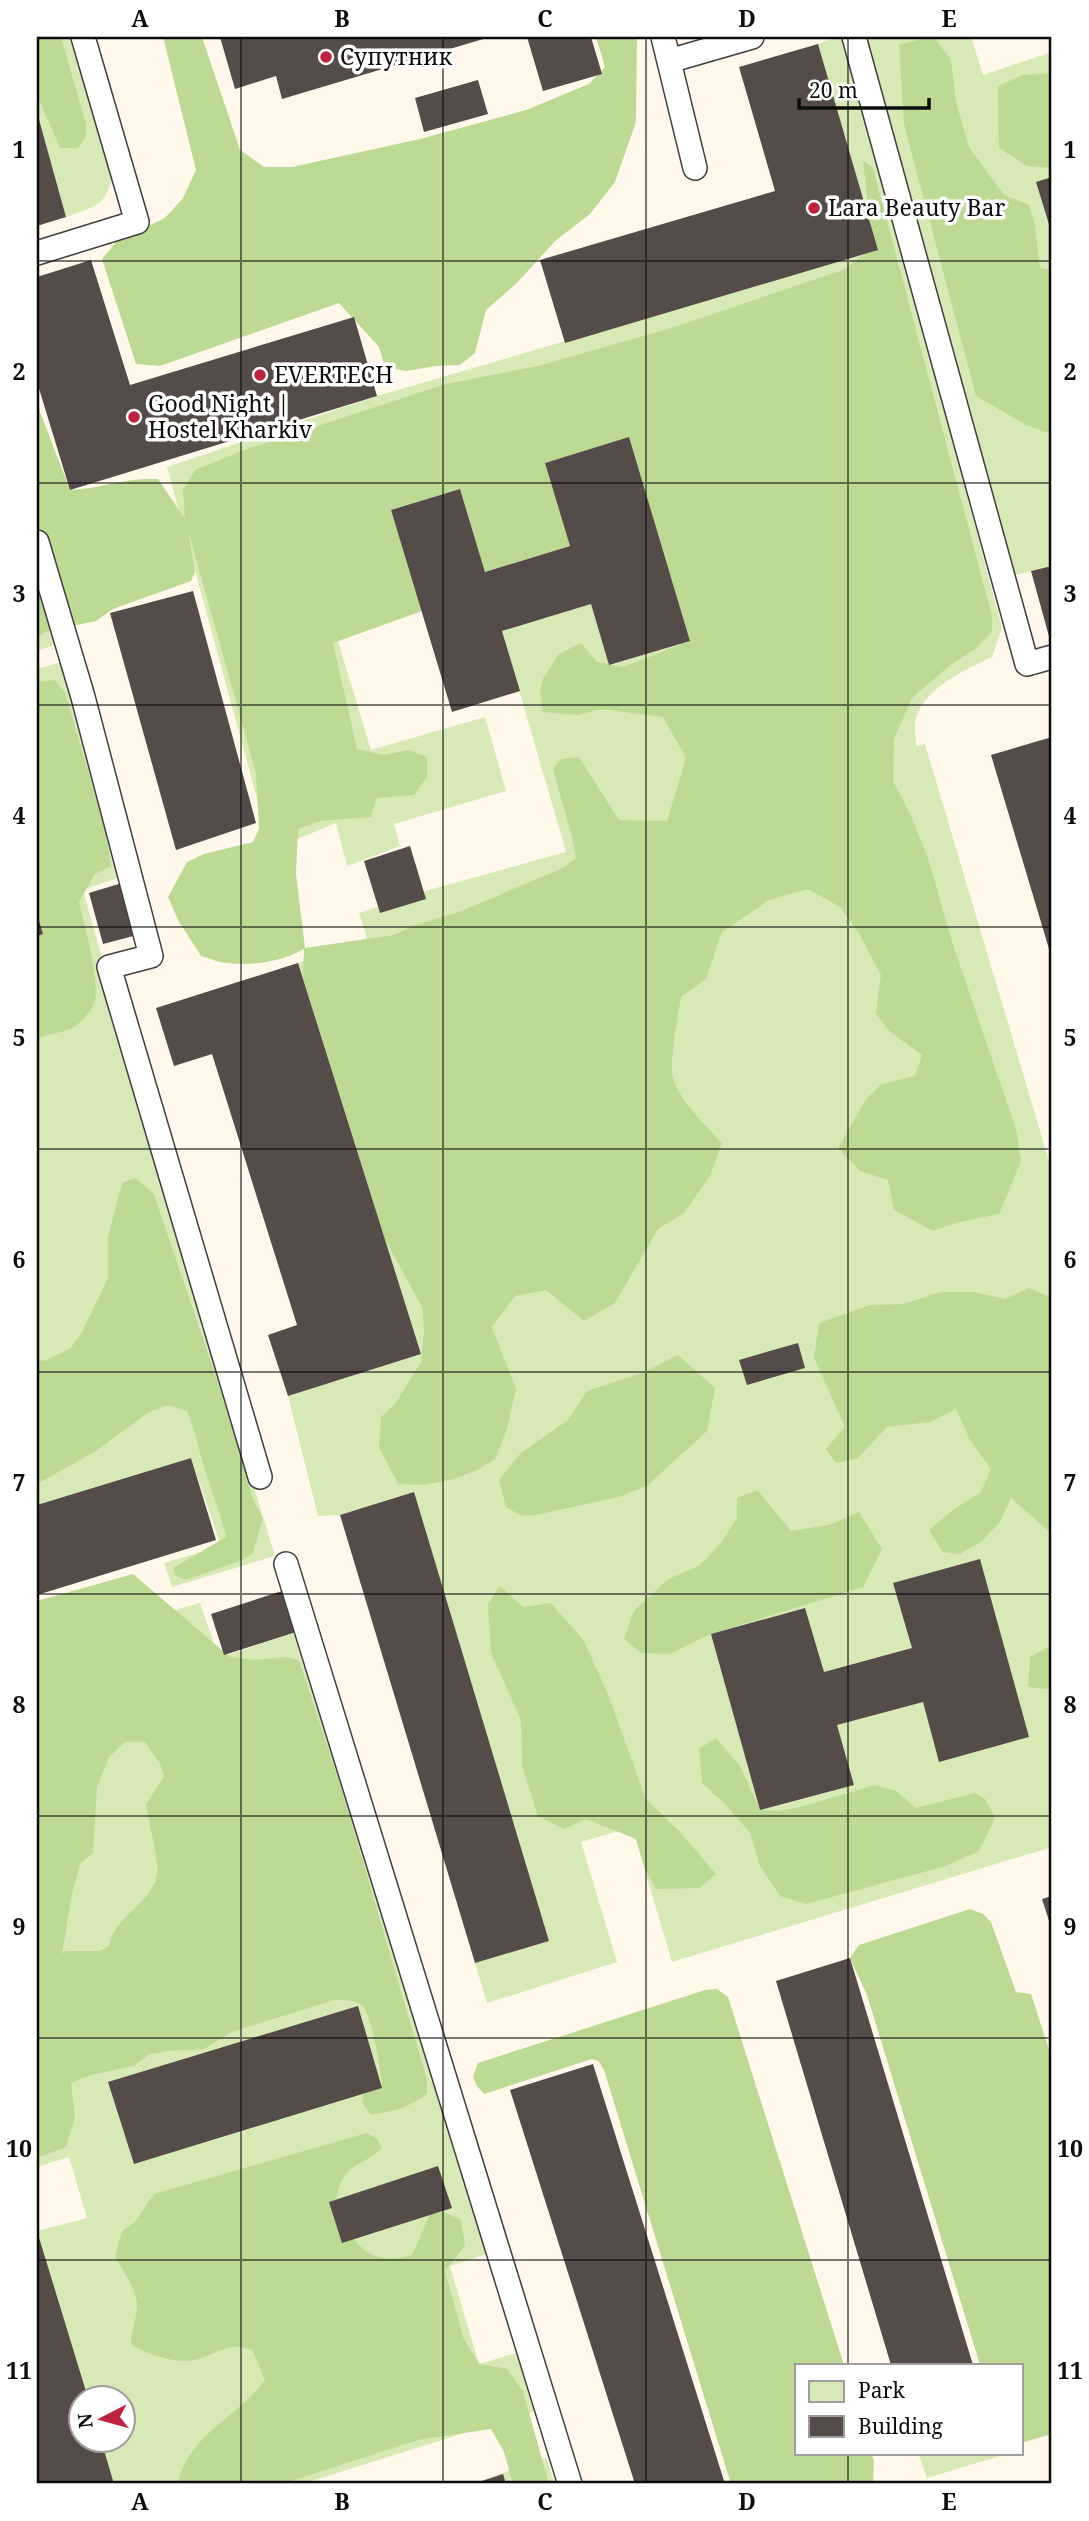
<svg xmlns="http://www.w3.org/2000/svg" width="1089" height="2521" viewBox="0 0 1089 2521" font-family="'Noto Serif',serif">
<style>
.green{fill:#d7e9b5}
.forest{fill:#bdda94;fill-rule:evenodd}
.building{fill:#554b48}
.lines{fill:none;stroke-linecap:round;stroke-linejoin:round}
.service-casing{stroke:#3f3f3f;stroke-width:26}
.service{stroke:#fff;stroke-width:23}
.grid{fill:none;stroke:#0c0c0c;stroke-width:2;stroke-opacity:0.55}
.poi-dot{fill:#be223f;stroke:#fff;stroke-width:2.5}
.labels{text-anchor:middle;stroke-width:7;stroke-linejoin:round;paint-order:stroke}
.poi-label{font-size:23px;fill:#0c0c0c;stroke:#fff;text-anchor:start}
.neatline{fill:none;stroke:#0c0c0c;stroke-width:2.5}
.grid-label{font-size:23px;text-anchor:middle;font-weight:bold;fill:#0c0c0c}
</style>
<rect width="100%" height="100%" fill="#fff8eb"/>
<path class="green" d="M37,37H69L112,174C107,207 95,206 66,217L37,114Z
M837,37H846L1002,628L992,657C967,669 930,685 918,713C913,722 916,736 916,746L925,744L1052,1171V1847L672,1962L632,1827L581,1842L617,1962L487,2003L475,1963L549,1941L414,1493L340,1515L318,1516L288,1396L421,1354L298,963L367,938L359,913L429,890L566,852L502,631L591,604L610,665L690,640L629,438L545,463L570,546L460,489L391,510L337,638L371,750L485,717L506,791L394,824L400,846L347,866L336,823L271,850L167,467L377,396L878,250L818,44Z
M867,37H971L983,75L1052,52V566L1012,576Z
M37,578L57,644L37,651Z
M65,661L124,876L83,890L208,1338L275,1556L172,1587L164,1563L221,1546L191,1458L37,1505V669Z
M200,1603L219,1658L299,1631L487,2254L450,2266L479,2364L516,2353L535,2411L302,2484H110L96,2441L122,2440V2398H83L37,2253V2231L87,2218L69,2157L37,2167V1649Z
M918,2453H1010L927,2478Z
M546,2458L555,2484H471Z"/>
<path class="forest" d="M37,37H61L86,124V136L78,148H60L37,95Z
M163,37H202L240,150L264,167H292L420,139L526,110L589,84L605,67L596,37H637L636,122L615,182L590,214L555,241L517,283L486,310L475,353L460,365L436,366L406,371L385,367L379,347L339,303L160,366L136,364L102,259L118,240L165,218L183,198L196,170Z
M927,37H934L951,60L956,102L969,147L1004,195L1029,205L1035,226L1040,268L1052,270V428L1048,433L1026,425L976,396L904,124L899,45Z
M1052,73V168L1027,166L999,148L998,86L1023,75Z
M863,160L873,168L992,616V632L975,649L949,666L912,698L894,739L893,781L911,816L928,858L953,945L1016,1129L1021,1161L999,1214L959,1222L933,1231L894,1210L888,1180L860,1171L838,1148L866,1099L882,1084L915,1076L922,1055L889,1031L876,1013L881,975L860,935L840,907L808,889L769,900L722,932L706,979L681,997C678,1015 669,1062 673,1078C679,1100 707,1127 722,1143L710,1176L684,1213L658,1229L615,1303L584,1321L546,1290L515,1296L492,1327L516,1389L507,1429L495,1459L477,1470L454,1479L424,1485L398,1484L379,1447L381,1417L395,1404L421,1362L424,1333L423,1309L385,1239L303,978L304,949C284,961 253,966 228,963C219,963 209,958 201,956L178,920L168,897L187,862L204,854L253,842L259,829L256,773L188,530L195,572L191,581L113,609L96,621L45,632L37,638V404L70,490C100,489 128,477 158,479L185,519L183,490L195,470L244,450L446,384L538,366L668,329L843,270L873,248ZM629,438L690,641L623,667L597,662L581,643L559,654L543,679L540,691L543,712L578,715L601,709L663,717L686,758L667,821L619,820L579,757L562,759L553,768C560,798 571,827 576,858L563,868L459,912L415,925L394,935L305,948L296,874L298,829L320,821L371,817L377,798L414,795L427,777V757L409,750L384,755L357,749L333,643L422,611L391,510L460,489L485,572L570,546L545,463Z
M55,680L65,693L106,832L111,866L95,874L79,902C84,922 101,986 94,1004C90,1013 81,1023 72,1028C61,1034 49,1032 37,1040V682Z
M135,1178L154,1194L223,1398L253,1499L263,1518L253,1553L242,1560L186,1580L176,1576L173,1568L226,1537C222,1517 214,1499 208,1479C200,1456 196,1433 187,1411L168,1405L149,1412L96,1451L37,1484V1360L44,1361L70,1349L81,1334L108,1278V1238L122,1183Z
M1029,1288L1052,1298V1534L1011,1498L1000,1522L982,1541L960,1554L943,1552L929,1530L953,1510L981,1492L991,1469L970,1440L956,1409L930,1422L887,1427L858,1458L836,1463L826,1449L845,1427L814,1358L819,1323L870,1305L904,1304L940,1292H974L1005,1299Z
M678,1355L715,1388L707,1431L648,1485L619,1497L535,1515L522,1516L506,1507L499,1480L520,1454L568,1420L587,1391L645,1372Z
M757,1490L791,1531L829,1525L859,1512L882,1549L863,1587L708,1635L670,1654L641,1653L624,1639L634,1611L668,1579L699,1566L721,1543L737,1518V1498Z
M133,1574L230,1657L255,1660L285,1657L299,1660L341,1787L427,2080V2094C409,2107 392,2113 370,2114L362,2102L364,2094L382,2088C382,2074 371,2012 362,2005C355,2000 343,2000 334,2000L232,2032L204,2049L168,2051L150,2054L133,2066L91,2075L71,2083L75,2118L66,2147L37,2158V1601ZM125,1742H145L160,1764L164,1776L146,1805C148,1819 160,1864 157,1875C151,1905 114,1916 109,1946L100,1951H65L62,1954L72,1894L80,1864L93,1853L97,1787L109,1757Z
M500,1586L523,1607L551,1603L584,1641L607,1692L646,1799L680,1832L716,1874L700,1888L656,1889L646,1871L636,1839L586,1819L564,1829L538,1816L522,1766L521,1720L491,1653L488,1604Z
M1052,1645V1687L1046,1689L1028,1687L1030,1657Z
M716,1738L740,1766L760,1810L778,1811L800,1807L875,1785L896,1791L916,1808L975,1793L985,1799L995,1818L979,1851L946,1866L806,1904L780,1896L760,1866L750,1833L726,1805L702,1783L699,1749Z
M970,1909L983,1914L991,1922L1016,1992L1031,1994L1052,2059V2434L1021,2443V2365H980L867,1995L850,1958L859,1945Z
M717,1989L728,1997L844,2365H797V2453H871L874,2461L873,2484H729L730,2481L604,2070L598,2061L592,2059L484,2094L477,2086L473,2077L478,2063L705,1990Z
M367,2133L377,2139L382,2148C370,2160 358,2162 349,2171C338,2181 337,2196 335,2209C354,2243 368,2268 412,2255L430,2214L444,2212L461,2220L465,2246L445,2271L463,2337L479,2364L507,2369L523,2391L549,2484H513L504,2452L491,2429L418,2440L282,2484H177C191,2432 236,2419 265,2380L252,2350C227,2340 217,2355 194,2360C175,2364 146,2354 131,2344C131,2331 138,2315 137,2304C136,2288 123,2271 115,2257L122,2231L135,2222L154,2194Z"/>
<path class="building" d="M220,37H490L282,99L276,76L235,89Z
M527,37H591L602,74L543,91Z
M818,44L878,250L565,343L540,260L775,191L739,67Z
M478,80L488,114L424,132L415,98Z
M38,116L66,217L37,226V117Z
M1052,177V234L1036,182Z
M91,260L130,385L354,317L377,396L70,490L37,382V277Z
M629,437L690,641L609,665L591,604L502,631L520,691L452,712L391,510L460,489L485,572L570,546L545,463Z
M1052,566V639L1050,640L1031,571Z
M193,591L256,823L176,850L110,613Z
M1052,737V959L991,755Z
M410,846L426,899L380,913L364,861Z
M122,883L137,935L103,944L89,893Z
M37,914L43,934L37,936Z
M298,963L421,1354L288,1396L268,1335L297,1325L212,1054L174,1066L156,1008Z
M798,1343L805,1368L747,1385L739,1360Z
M191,1458L216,1540L37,1595V1505Z
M414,1492L549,1941L475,1963L340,1515Z
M980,1559L1029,1737L939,1762L923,1702L837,1725L854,1785L760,1810L711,1634L805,1608L824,1672L912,1648L893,1583Z
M285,1590L299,1631L224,1655L211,1614Z
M1052,1896V1930L1042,1899Z
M850,1958L973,2365H891L819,2125L776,1981Z
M358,2006L382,2088L134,2164L108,2082Z
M593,2064L725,2484H635L510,2090Z
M438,2166L452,2208L342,2243L329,2202Z
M37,2231L88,2398H80V2440H101L114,2484H37Z
M503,2474L506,2484H473Z"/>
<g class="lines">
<g class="service-casing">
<path id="service" d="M663,37L695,168
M854,37L1027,664L1052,657
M669,61L752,37
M37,253L137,222L83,37
M37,542L83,697L151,956L109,967L260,1477
M286,1564L570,2484"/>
</g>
<use href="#service" class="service"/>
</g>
<path class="grid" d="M241,37V2484M443,37V2484M646,37V2484M848,37V2365M37,261H1052M37,483H1052M37,705H1052M37,927H1052M37,1149H1052M37,1372H1052M37,1594H1052M37,1816H1052M37,2038H1052M37,2260H1052M848,2453V2484"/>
<g class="poi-dot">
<circle cx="326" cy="57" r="7"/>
<circle cx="814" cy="208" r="7"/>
<circle cx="260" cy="375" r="7"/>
<circle cx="134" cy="417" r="7"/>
</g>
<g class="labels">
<g class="poi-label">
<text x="340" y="65">Супутник</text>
<text x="828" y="216">Lara Beauty Bar</text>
<text x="274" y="383">EVERTECH</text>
<text x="148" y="412">Good Night |<tspan x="148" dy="26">Hostel Kharkiv</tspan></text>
</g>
</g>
<rect width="1089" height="2521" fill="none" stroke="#ffffff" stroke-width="77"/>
<rect x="795" y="2364" width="228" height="91" fill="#ffffff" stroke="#9e9e9e" stroke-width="2"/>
<rect x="809" y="2381" width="35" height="21" fill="#d7e9b5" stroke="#9e9e9e" stroke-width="2"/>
<text x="858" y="2398" font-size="21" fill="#0c0c0c">Park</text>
<rect x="809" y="2416" width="35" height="21" fill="#554b48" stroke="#9e9e9e" stroke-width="2"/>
<text x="858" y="2434" font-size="21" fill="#0c0c0c">Building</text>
<g transform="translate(102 2419) rotate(264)"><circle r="33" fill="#ffffff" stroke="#9e9e9e" stroke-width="2"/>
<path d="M0-5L12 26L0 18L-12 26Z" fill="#be223f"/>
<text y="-10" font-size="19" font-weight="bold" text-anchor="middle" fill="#0c0c0c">N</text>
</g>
<path d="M799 98v10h130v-10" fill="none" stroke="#0c0c0c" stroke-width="3.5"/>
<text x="809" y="98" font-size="21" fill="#0c0c0c" stroke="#ffffff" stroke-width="5" paint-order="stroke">20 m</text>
<rect x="38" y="38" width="1012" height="2444" class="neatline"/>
<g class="grid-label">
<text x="140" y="27">A</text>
<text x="342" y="27">B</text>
<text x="545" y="27">C</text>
<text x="747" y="27">D</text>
<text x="949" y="27">E</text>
<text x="19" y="158">1</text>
<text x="1070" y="158">1</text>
<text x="19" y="380">2</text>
<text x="1070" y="380">2</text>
<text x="19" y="602">3</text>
<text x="1070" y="602">3</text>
<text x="19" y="824">4</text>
<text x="1070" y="824">4</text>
<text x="19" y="1046">5</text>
<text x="1070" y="1046">5</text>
<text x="19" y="1268">6</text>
<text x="1070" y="1268">6</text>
<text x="19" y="1491">7</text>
<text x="1070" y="1491">7</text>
<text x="19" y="1713">8</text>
<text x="1070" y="1713">8</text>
<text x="19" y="1935">9</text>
<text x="1070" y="1935">9</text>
<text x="19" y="2157">10</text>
<text x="1070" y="2157">10</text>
<text x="19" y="2379">11</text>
<text x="1070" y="2379">11</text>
<text x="140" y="2510">A</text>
<text x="342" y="2510">B</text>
<text x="545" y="2510">C</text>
<text x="747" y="2510">D</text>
<text x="949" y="2510">E</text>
</g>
</svg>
